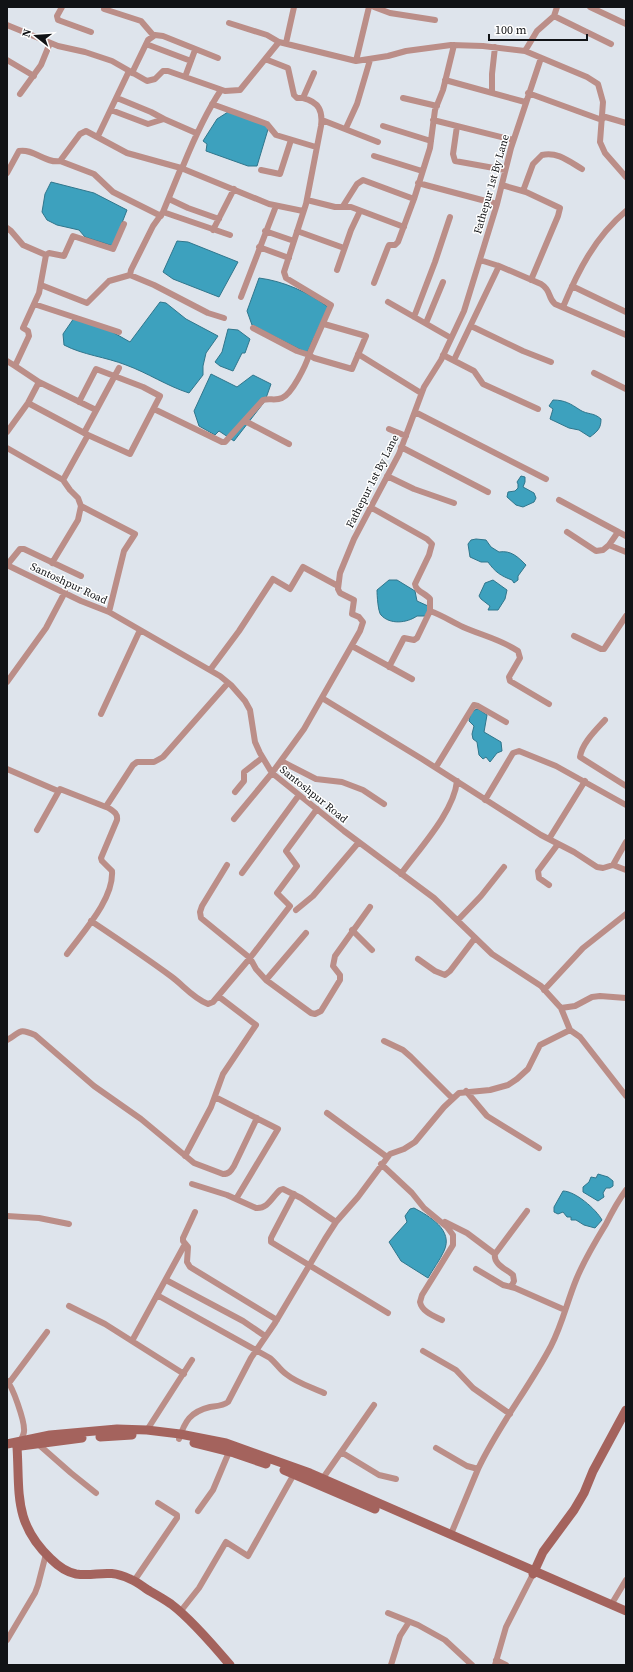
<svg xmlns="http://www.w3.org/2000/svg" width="633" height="1672" viewBox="0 0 633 1672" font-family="'Source Serif 4',serif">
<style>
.water{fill:#3da1be;stroke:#30768c}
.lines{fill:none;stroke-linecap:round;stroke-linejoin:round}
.street{stroke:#bb8e88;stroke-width:6}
.secondary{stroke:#a4635d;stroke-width:9}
.labels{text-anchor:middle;stroke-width:3;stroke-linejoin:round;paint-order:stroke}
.street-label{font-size:11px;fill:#111316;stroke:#fff}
</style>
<rect width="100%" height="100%" fill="#dee4ec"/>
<path class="water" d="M228,112L269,126L257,166H248L206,151L207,144L203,141L217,119Z
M51,182L94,193L127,210L113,246L85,237L79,230L57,225L47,220L42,212L45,194Z
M177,241L188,242L238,262L219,297L173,279L163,272Z
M259,278C283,281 308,292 328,307L307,353L252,325L247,311Z
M160,302L166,303L186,319L218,336L206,353L203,366V375L189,393C167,386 148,373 126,365C106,357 83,355 64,345L63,334L74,318L100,325L130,342Z
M228,329L238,330L250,339L245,353H242L233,371L220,366L215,362L222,352Z
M211,374L237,387L253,375L271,384L265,401L234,441L219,431L215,435L199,426L194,411Z
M553,400C565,400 571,404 580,410C588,415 593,412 601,419C601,428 598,431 590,437L579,430L569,428L550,419L553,409L549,406Z
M521,476L525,477V482L523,487L534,493L536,498L534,502L523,507L516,505L507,497L508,492L515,491L518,488V484L517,482Z
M476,539L486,540L491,547L499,552C511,550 518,557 526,565L518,576V580L514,583L512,580C501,576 495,572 488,562H481L470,557L468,544L471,540Z
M389,580H397L415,591L417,601L428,606L427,616H417C407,623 390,625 381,615C378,612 377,595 377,590Z
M493,580L507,590L505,599L498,610H488L490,606L481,599L479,596L485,583Z
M478,709L487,715L484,732L501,742L502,751L497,753L490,762L486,757L483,759L479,755L477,742L473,739L472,734L474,726L469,721C470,714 472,710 478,709Z
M598,1174L608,1177L613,1181V1186L610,1188H606L603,1193L604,1197L598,1201L583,1192V1187L589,1182L591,1177L596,1178Z
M563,1191C575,1191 596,1209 602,1220L595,1228L584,1225L576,1220H571V1217H567L563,1212L558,1214L554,1212V1207Z
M414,1208C429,1216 454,1230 444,1251C440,1260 433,1269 428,1278L401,1261L389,1242L407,1222L405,1216L410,1209Z"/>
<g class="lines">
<path class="street" d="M62,7L57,16L58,20L91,32
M374,7L390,13L435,20
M590,7L626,24
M104,9L141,21L153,35
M554,16L611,44
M229,23L267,35L279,42
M7,25L58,46L85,52L112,61L147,81L155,79L163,71H168L225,91L240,90L279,42L356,61L388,56L406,51L451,45L483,46L525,51L587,77L598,84L603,102L600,142L605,153L626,177
M286,43L294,7
M146,44L191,61
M525,51L537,31L554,16L557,7
M265,59L288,68L294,95L297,98H303
M7,60L34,76
M356,61L369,7
M132,73L148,40L155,35L163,36L218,58
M314,73L303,98C319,102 323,111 321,126L306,204L284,272L286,278L331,305L309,355L314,358L352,369L366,336L324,324
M185,77L195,50
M445,80L525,102
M492,93V74L495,47
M528,93L602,120
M20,94L41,65L50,43
M117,98L151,112L164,119
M403,98L437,106
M212,104L267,124L276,135L316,147
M111,110L148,124L164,119L196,133
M602,116L626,123
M322,120L378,142
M433,120L513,140
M383,126L431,141
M457,126L453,154L455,161L505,170
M346,128L357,104L370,60
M98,136L129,71
M374,156L422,171
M60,161L94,174L113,192L161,216
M261,170L280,174L291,140
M7,173L19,151C33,148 46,164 60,161L80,134L86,131L127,153L181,168L183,166C194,139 205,114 221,90
M418,183L497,204
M502,185L526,192L560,208L558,216L531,280
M523,191L533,164L542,155C557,151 570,162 582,169
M169,199L188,208L219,219
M307,200L335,207H351L404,227
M343,206L357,184L363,180L414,199
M163,212L230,235
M7,228L11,231L23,245L46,255L49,253L64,256L73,236L113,249L124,224
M213,230L234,189
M265,231L294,241
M297,231L344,248
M259,247L289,258
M46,255L39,293L23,328L28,331L29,336L15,366L39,382L96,410
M480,260L499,266L541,284C552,291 547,297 555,304L626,335
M337,270L351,230L360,211
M374,283L388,247L389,245H395L398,242L414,199L430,148L435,110L443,90L454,45
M41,285L87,303L109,281L130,275
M572,286L626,312
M241,297L276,206
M388,302L451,338
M34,304L119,332
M563,307C578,271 595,237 626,211
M414,317L435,262L450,217
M224,318L208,313L154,285L130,275L131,270L153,226L163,212L181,168L269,204L303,211
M426,323L443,282
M471,326L523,351L551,362
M358,354L421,393
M443,355L474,371L483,384L538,409
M454,360L499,266
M7,361L15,366
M594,373L626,389
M28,403L88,435L130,454L160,396L143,387L96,369L79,402
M154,409L222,442H225L263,400C269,398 276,401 282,398C292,394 306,365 309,355L297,351L253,328
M415,412L546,479
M245,421L289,444
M389,429L406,436
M7,432L28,403L39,382
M84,433L119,368
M401,447L488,492
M7,448L63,480L70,490L78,498L81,506L78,520L52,563
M387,476L414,489L454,503
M63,480L88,435
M559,500L626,536
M81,506L135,534L124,551L109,612
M370,507L427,539L432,544L429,555L415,584C416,592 426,593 430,599V611L417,638L414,640L404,638L389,667
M567,532L596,551L603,550L609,545L626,552
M609,545L618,532
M7,565L81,601L109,612L220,676L231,685L245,701L250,710L255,742L260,753L272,773L344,831L434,898L492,954L541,986L561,1008L570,1030L580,1037L626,1096
M7,565L20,549H24L81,576
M430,611C442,615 452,622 463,627C481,635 502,640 518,651L520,658L509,677L510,681L549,704
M574,636L601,649H604L626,616
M352,646L412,679
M210,670L239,631L273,579L290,589L303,567L338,586
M7,682L46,628L65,592
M322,698L422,759L541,835L574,852L597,867L603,868L613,865L626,870
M101,714L140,630
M605,720C596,730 582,743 580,757L626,786
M281,761L316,779L342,782L363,790L384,804
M436,767L474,705L478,706L506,722
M7,769L58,791
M235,792L244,781V772L262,758
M485,800L513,753L519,751L556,766L626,805
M234,819L272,773L304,729L360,631L363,622L359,617L352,614L354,600L340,593L338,589L340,573L354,539L399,454L424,387L441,360L464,311L497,204L511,148L541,58
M37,830L60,789L106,807
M549,839L585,781
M227,865L202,906L200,912L201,918L250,958L256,969L266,980L311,1013L315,1014L321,1011L340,980V975L333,966L335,956L370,907
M613,865L626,842
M242,873L299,795
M401,874C419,849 454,812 457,781
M549,885L539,878L538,871L558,844
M296,910L313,896L359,842
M458,920L481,896L504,867
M91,921C118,939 145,957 172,977C184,986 193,998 208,1004L213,1002L250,958L290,906L277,893L297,866L286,851L317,809
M352,930L372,950
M67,954C83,932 114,899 112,871L102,861L101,858L117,820C118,813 113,811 107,807V805L133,765L137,762H154L163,757L228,683
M418,959L435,971L445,975L450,971L475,938
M266,980L306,933
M544,990L583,948L626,914
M561,1008L575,1006L592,997L600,996L626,998
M7,1040C21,1033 17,1027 35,1035L94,1086L141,1119L194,1163L223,1174C229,1174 231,1171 234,1166L257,1118
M384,1041L403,1050L411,1057L452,1098
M466,1091L487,1116L539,1148
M215,1097L278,1129L236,1199
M327,1113L387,1157
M185,1156L211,1107L223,1074L256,1025L218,996
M381,1164L412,1193L424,1208L447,1227L453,1235V1245L422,1295L420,1302C422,1312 434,1316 442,1320
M192,1184L227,1195L256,1208C268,1209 272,1197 280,1190L283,1189L301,1198L336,1222
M294,1194L273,1234L271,1238V1242L388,1313
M195,1212L183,1238V1241L188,1247L187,1262L190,1267L277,1320
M7,1216L39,1218L69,1224
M445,1222L467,1233L495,1254
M476,1269L503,1285L515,1288L565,1310
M166,1280L243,1321L265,1336
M511,1287L514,1281L513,1275C506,1269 493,1264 495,1254L527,1211
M157,1295L270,1358C277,1364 280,1370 286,1374C297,1383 311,1387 324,1393
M69,1306L105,1324L184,1374
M132,1341L185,1244
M423,1351L456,1370L473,1388L510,1414
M7,1381C13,1387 24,1420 24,1429C25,1434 21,1439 19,1444
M9,1383L47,1332
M147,1430L192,1360
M179,1439C185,1421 190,1412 210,1407C217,1406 223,1406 228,1402L251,1358L275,1323L325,1239L336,1222L358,1197L390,1154L404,1149L415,1142L444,1107L459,1093L490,1090L508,1085L517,1079L528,1069L540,1045L570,1030
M38,1444L71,1473L96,1493
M436,1448L467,1466L478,1469C498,1426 529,1388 551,1346C562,1325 567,1302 576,1280C584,1260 595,1242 606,1224C612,1212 618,1201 626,1190
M341,1452L379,1475L396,1479
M323,1478L374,1405
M198,1511L213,1490L229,1452
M451,1534L478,1469
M134,1581L177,1518V1515L158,1503
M611,1605L626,1580
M180,1612L199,1588L226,1542L248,1556L294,1474
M388,1613L418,1625L445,1640L472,1665
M7,1640L35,1593L38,1585L46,1554
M496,1660L506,1665
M391,1665L400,1636L409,1622
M495,1665L506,1627L533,1574"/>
<path class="secondary" d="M100,1437L132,1435
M194,1443L234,1453L266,1464
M7,1444L50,1435L117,1429L147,1430L180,1434L226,1443L310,1473L626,1611
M21,1446L82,1438
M17,1447C20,1493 13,1523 51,1559C58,1566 66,1572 76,1574C97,1577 107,1568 130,1579C136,1581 142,1586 148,1590C155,1594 164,1599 171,1604C191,1619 214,1646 230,1665
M284,1470L375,1509
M533,1574L543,1552L574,1510L584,1493L593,1471L626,1410"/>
</g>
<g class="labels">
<g class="street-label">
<text transform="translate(491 184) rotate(-74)" y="4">Fathepur 1st By Lane</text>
<text transform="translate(372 481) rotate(-63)" y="4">Fathepur 1st By Lane</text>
<text transform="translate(69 583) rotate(25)" y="4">Santoshpur Road</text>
<text transform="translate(314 794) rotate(39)" y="4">Santoshpur Road</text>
</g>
</g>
<rect width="633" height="1672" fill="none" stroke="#111316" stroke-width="16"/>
<g transform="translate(36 36) rotate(287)" stroke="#ffffff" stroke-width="3" paint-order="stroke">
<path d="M0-3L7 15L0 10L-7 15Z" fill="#111316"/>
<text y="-6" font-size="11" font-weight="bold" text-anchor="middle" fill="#111316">N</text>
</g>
<path d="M489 34v6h98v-6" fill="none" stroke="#111316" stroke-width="2"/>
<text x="495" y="34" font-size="12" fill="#111316" stroke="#ffffff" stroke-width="3" paint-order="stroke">100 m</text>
</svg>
